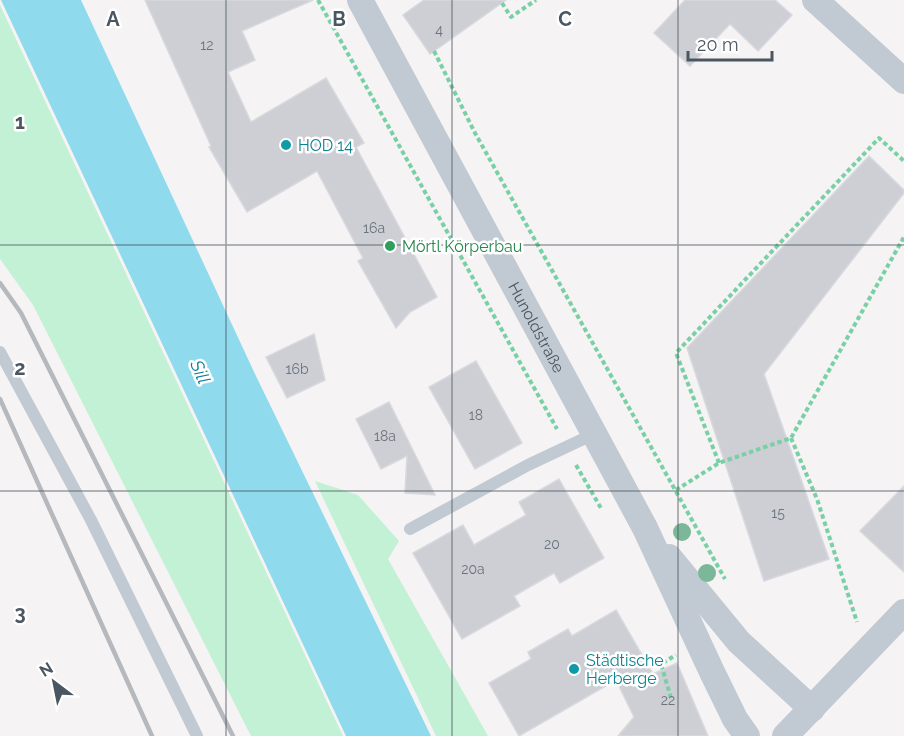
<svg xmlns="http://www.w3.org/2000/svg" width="904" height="736" viewBox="0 0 904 736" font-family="Raleway,sans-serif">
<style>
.green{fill:#c3f1d5}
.water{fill:#90daee}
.building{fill:#cdcfd5;stroke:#d7d9de;stroke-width:1.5}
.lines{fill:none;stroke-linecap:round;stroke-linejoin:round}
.path{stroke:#7ad0a6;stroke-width:4;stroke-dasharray:4.5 3;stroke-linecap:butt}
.service{stroke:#c1cad2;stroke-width:12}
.minor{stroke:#c1cad2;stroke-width:26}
.rail{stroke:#b5b8bd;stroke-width:4.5}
.tree{fill:#7bb799}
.grid{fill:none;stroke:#4a5661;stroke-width:1.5;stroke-opacity:0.55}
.culture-dot{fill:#0f9aa8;stroke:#fff;stroke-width:2}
.leisure-dot{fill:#2e9e5b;stroke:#fff;stroke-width:2}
.labels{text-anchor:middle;stroke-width:5;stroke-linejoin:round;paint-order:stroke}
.number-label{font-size:14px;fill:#6b747e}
.culture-label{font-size:16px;fill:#0d838f;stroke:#fff;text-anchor:start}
.leisure-label{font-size:16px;fill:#27864d;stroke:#fff;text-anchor:start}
.street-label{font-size:16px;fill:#4a5661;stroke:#fff}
.water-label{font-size:18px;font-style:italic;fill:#0c7c9b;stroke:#fff}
.grid-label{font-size:20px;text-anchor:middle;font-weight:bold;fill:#4a5661;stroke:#fff;stroke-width:5;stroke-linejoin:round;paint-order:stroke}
</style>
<rect width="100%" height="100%" fill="#f5f3f3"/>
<path class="green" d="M0,5L343,736H251L33,305L0,259Z
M315,481L358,495L399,541L388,559L488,736H436Z"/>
<path class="water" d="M1,0H81L255,374L431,736H346Z"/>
<path class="building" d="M145,0H313L242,31L255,60L228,72L251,122L326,78L364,143L356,147L437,297L410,312L396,328L358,261L363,258L317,171L247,212L209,147L211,146Z
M424,0H506L430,54L403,15Z
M685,0H775L792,15L758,51L730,24L690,66L654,33Z
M869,156L904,190V193L764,374L829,559L764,581L687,348Z
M314,334L325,380L287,398L266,357Z
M476,361L522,443L475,469L429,387Z
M389,402L397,418L435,495L405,493L407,456L381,469L356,419Z
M559,479L604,558L560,583L554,573L533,585L514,596L520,606L462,639L413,553L463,525L474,545L526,515L519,502Z
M904,486V572L860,531Z
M616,610L653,674L677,663L708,736H618L634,717L616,680L519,736L489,683L531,659L528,652L547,641L568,629L572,636Z"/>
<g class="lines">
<path class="path" d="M318,0L557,429
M502,3L511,17L536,0
M434,51L475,133L725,579
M791,438L817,499L857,622
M719,463L676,353L879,138L904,161
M576,465L602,510
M676,490L719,463L791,438L904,237
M671,698L661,664L676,655"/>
<path class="service" d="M0,352L91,520L197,736
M410,529L528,465L596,433"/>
<g class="minor">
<path id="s1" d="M360,0L645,528L712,672L735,719L747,736"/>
<path d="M815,0L904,81"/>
<path d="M669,557L739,642L812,709"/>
<path d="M785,736L904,612"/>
</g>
<path class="rail" d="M0,283L21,313L233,736
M0,399L152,736"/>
</g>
<g class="tree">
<circle cx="682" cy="532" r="9"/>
<circle cx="707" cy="573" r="9"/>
</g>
<path class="grid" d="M226,0V736M452,0V736M678,0V736M0,245H904M0,491H904"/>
<g class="culture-dot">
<circle cx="286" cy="145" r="6"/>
<circle cx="574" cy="669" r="6"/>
</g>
<circle class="leisure-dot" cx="390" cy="246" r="6"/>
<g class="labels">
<g class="number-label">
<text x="439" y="35">4</text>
<text x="207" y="50">12</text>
<text x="374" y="233">16a</text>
<text x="297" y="374">16b</text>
<text x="476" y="420">18</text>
<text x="385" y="441">18a</text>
<text x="778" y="518">15</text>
<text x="552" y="549">20</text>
<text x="473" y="574">20a</text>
<text x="668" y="705">22</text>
</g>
<g class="culture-label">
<text x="298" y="151">HOD 14</text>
<text x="586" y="666">Städtische<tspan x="586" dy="18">Herberge</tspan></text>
</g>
<g class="leisure-label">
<text x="402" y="252">Mörtl Körperbau</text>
</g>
<g class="street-label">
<text dy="6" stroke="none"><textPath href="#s1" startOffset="372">Hunoldstraße</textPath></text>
</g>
<g class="water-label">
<text transform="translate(200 372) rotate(66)" y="6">Sill</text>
</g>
</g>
<g class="grid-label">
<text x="113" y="26">A</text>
<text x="339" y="26">B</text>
<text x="565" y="26">C</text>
<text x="20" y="129">1</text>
<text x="20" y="375">2</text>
<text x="20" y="620">3</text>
</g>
<g transform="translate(54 682) rotate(328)" stroke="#ffffff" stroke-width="4.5" paint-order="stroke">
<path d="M0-4.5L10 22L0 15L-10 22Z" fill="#4a5661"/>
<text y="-9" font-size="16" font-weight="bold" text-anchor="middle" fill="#4a5661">N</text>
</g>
<path d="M688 51v9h84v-9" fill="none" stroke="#4a5661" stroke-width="3"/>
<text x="697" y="51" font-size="18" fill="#4a5661" stroke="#ffffff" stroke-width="4.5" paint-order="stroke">20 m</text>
</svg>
